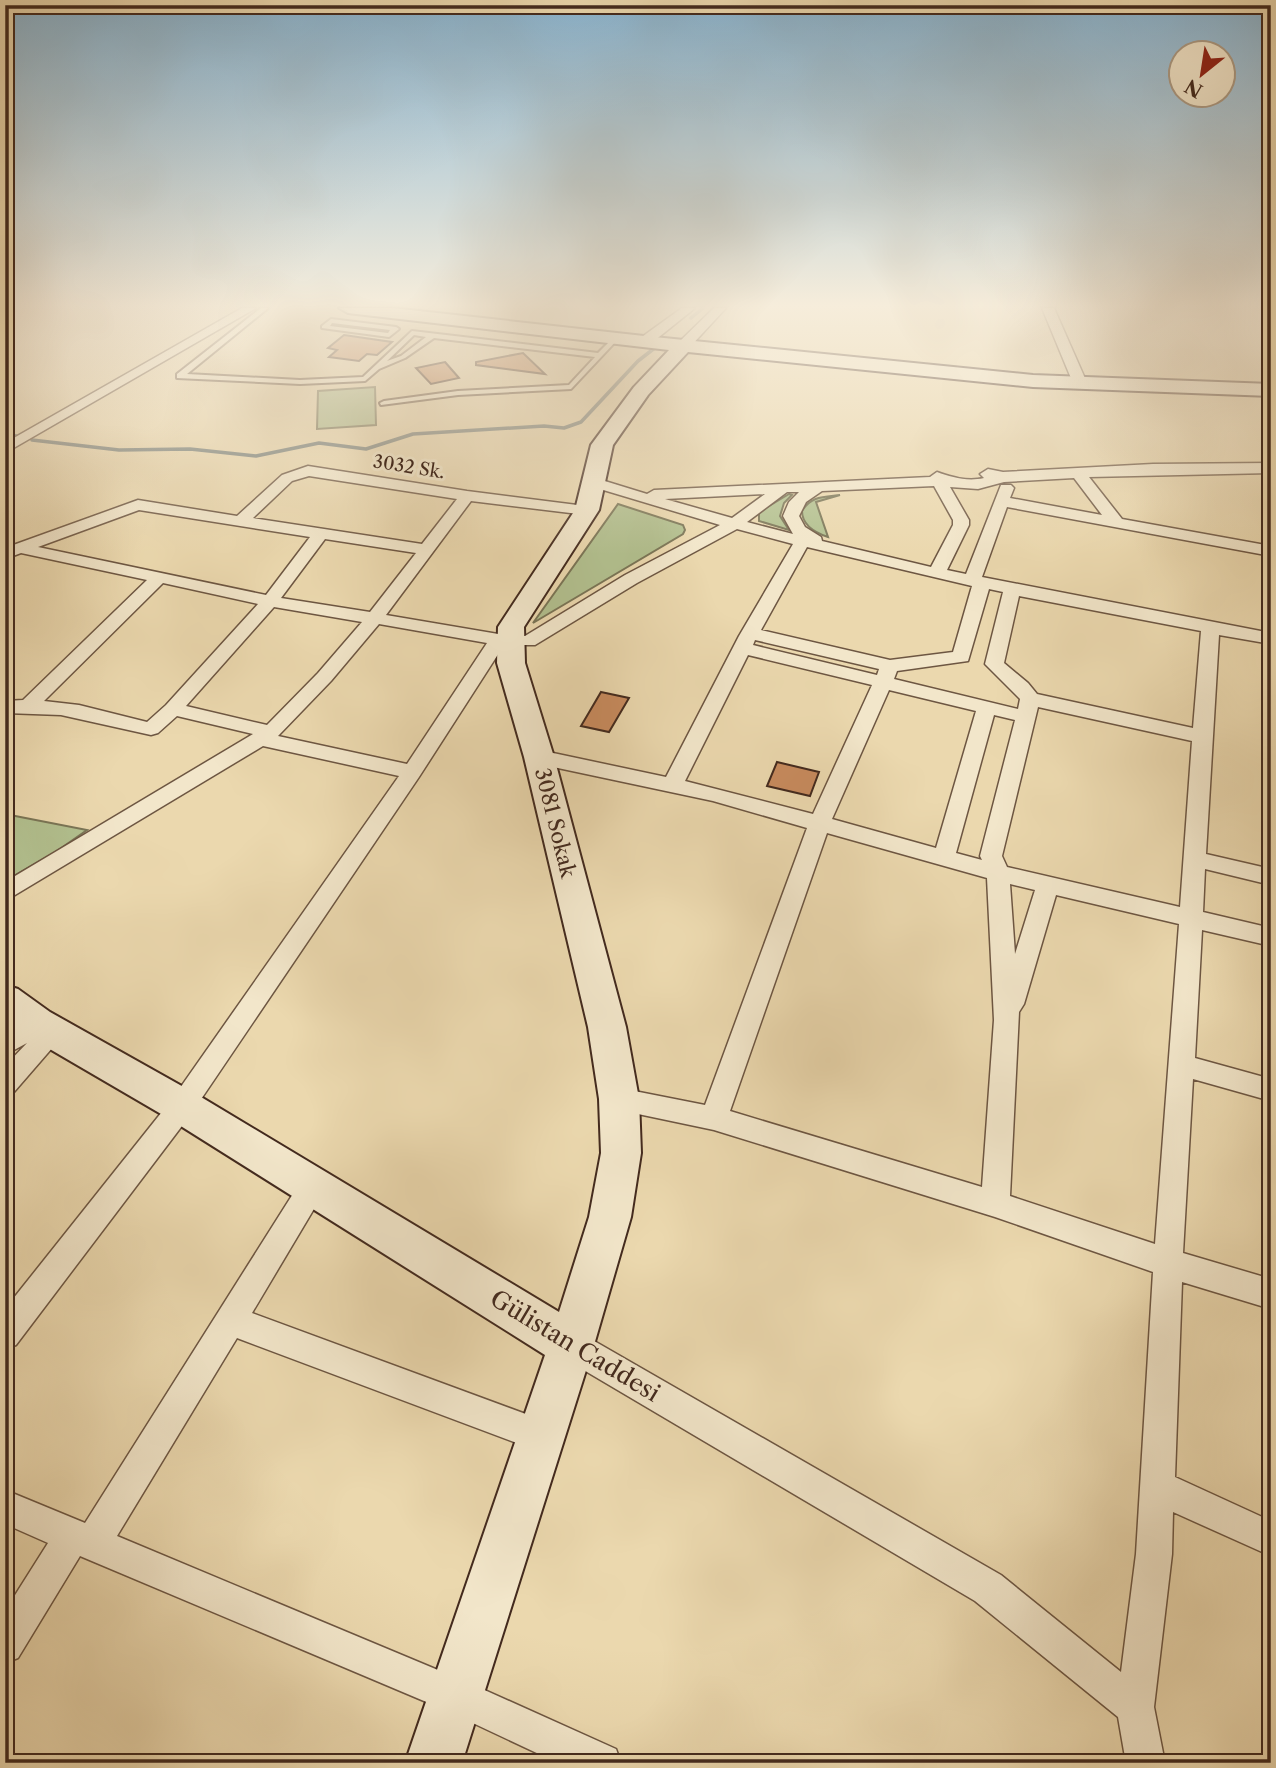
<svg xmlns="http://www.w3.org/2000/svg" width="1276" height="1768" viewBox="0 0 1276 1768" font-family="'Libre Caslon Text',serif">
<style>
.green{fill:#b2c08f;stroke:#7a7556;stroke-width:2}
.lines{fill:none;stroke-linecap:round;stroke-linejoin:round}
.stream{stroke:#787f79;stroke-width:3.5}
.building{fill:#c88b5e;stroke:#432a1e;stroke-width:2}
.lane-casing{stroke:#6d5642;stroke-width:4}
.street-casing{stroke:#6d5642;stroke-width:3}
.secondary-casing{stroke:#432a1e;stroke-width:4}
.lane{fill:#f2e6ca;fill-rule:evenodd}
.street{fill:#f2e6ca;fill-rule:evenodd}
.secondary{fill:#f2e6ca;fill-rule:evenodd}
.labels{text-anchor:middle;stroke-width:6;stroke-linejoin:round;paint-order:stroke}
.far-street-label{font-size:18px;fill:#432a1e;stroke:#f2e6ca}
.street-label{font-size:21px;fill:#432a1e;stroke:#f2e6ca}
.near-street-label{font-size:24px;fill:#432a1e;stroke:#f2e6ca}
</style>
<rect width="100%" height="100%" fill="#ebd8ae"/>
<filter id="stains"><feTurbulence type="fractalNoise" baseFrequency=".00286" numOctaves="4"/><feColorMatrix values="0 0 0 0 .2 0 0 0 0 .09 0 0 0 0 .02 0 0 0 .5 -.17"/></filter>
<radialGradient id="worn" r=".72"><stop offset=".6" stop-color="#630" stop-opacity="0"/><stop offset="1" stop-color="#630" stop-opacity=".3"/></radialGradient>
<path class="green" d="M375,387L376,425L317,429L318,391Z
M789,494L792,495L784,503L780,516L789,530L759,521V512Z
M840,495L816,502L828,537C816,533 802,525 802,511C811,496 823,497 840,495Z
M618,504L683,525L685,530L683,534L533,623Z
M5,814L87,830L57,851L5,881Z"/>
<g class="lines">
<path class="stream" d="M691,318L703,308
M5,433L16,436
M32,440L119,450L190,449L256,456L319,443L366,449L413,434L544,426L564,428L581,422L638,361L656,347"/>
</g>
<path class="building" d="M344,335L392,342L377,355L367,354L359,361L329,357L337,350L328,348Z
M523,353L545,374L476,365V362Z
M445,362L459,378L431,384L416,368Z
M601,692L629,698L609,732L581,726Z
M777,762L819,772L810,796L767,786Z"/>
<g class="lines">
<g class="lane-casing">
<path id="lane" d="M261,308H268L187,374L300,380L363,377L412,331L598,353L613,338L618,339L571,389L458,395L381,405L380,403L384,401L458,391L569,385L595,357L434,338L405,358L379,369L365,381L300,384L177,378V374ZM414,335L426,337L401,356L387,361Z
M331,319L396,327L399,329L389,337L322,328V326ZM332,323L390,330L388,333L330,326Z"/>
</g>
<g class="street-casing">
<path id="street" d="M242,308H256L5,453V443Z
M682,308H695L649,345H639V339Z
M714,308H726L688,349H678V343Z
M1042,308H1054L1087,383L1085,386H1075L1073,383Z
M1262,308H1271V315Z
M1271,463V473L1089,477L1122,519L1271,546V556L1007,507L982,577L1271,633V644L1219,635L1206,854L1271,869V885L1205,869L1203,912L1271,928V946L1202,930L1195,1058L1271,1079V1101L1193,1079L1183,1253L1271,1279V1309L1182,1282L1175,1477L1271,1521V1556L1173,1512L1172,1554L1154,1707L1165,1763H1126L1118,1717L975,1601L560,1356L555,1345L560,1334L571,1329L582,1334L1001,1575L1121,1672L1136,1554L1153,1272L995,1217L714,1130L619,1110L610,1107L606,1099L610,1091L619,1088L705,1105L807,828L713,801L539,764L532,762L529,757L532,752L539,750L666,777L739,636L793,544L737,529L637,583L535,645H504L419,777L191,1114L16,1345L5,1349V1309L173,1098L399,776L263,746L5,901V882L253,734L177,716L158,733L151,735L61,715L5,713V701L23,700L147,580L21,553L5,559V548L138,500L237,516L282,475L308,466L467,491L593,507L595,510L587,515L471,501L386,615L510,636H525L625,575L720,525L590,486L587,483L590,480L595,478L647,494L654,490L930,477L937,472C951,477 967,482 984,478L980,474L988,469L1003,472L1153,464ZM309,476L457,499L422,544L253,518L292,481ZM1074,478L1102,515L1010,498L1014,488L1011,485H1001L966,574L947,570L969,525V520L950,487L978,489L1004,482ZM934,486L953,520V525L931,567L822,541L821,537L805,527L799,516L806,502L822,491ZM787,492H799L789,502L783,516L793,534L747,522ZM765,494L732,518L665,499ZM139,510L310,537L266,595L38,547ZM325,539L416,553L370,612L281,598ZM807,547L972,586L953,652L890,660L761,630ZM163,583L258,604L166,705L147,722L79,705L44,701ZM989,589L1003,592L985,664L1020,699L1018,709L894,679L897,671L968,661ZM1019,596L1201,631L1193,728L1037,694L1028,683L1004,663ZM274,607L362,622L318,673L267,725L186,706ZM379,624L487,643L407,764L278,736L331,681ZM755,640L879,669L877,675L753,645ZM748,655L872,685L813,814L685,781ZM889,690L976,711L936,848L832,819ZM1038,707L1192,741L1180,907L1007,867L1002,856ZM994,715L1015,720L980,856L982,860L956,853ZM827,833L987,878L994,1020L982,1187L730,1111ZM1010,884L1035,890L1015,954ZM1056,895L1179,924L1155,1244L1010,1196L1019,1012L1024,1004Z
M37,1013L46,1016L50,1023L62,1025L66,1032L14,1092L5,1095V1066L27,1043L5,1055V1030Z
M313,1174L323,1178L327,1187L252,1313L553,1424L557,1436L553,1448L541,1452L237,1338L117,1536L469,1683L616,1749L621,1763H558L443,1709L80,1556L18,1658L5,1663V1611L48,1543L5,1524V1490L85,1523L303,1178Z"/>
</g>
<g class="secondary-casing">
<path id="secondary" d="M339,308H392L644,336L1033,375L1271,384V396L1033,387L688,352L648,395L613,445L599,510L524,627L525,663L554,757L626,1027L639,1099L641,1153L631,1217L594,1345L462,1763H405L545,1355L168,1118L24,1034L5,1019V985L18,989L50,1012L196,1094L559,1312L589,1217L601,1153L599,1099L588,1027L524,757L497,663L498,627L575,510L591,445L634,387L669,350L348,313Z"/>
</g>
<use href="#lane" class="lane"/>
<use href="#street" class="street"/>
<use href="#secondary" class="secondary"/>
</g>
<linearGradient id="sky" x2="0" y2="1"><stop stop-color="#89b6d4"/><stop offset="0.55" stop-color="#f6eddb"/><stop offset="1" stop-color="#f6eddb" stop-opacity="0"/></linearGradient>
<rect width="1276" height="555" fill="url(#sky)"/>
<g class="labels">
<g class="far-street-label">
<text transform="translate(409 467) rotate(9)" y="6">3032 Sk.</text>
</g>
<g class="street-label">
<text transform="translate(555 823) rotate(76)" y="7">3081 Sokak</text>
</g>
<g class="near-street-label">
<text transform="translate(575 1346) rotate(31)" y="8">Gülistan Caddesi</text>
</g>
</g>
<rect width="1276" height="1768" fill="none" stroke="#ebd8ae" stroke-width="28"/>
<rect x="7" y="7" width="1262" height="1754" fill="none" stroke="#432a1e" stroke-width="3.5"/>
<rect x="14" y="14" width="1248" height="1740" fill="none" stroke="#432a1e" stroke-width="2"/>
<g transform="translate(1202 74) rotate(210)"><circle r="33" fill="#f2e6ca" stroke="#ac9b85" stroke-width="2"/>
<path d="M0-5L12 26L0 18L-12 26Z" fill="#8f2418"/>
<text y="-10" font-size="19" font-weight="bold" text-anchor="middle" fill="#432a1e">N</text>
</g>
<rect width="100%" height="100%" filter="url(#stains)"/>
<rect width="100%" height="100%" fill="url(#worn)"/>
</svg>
